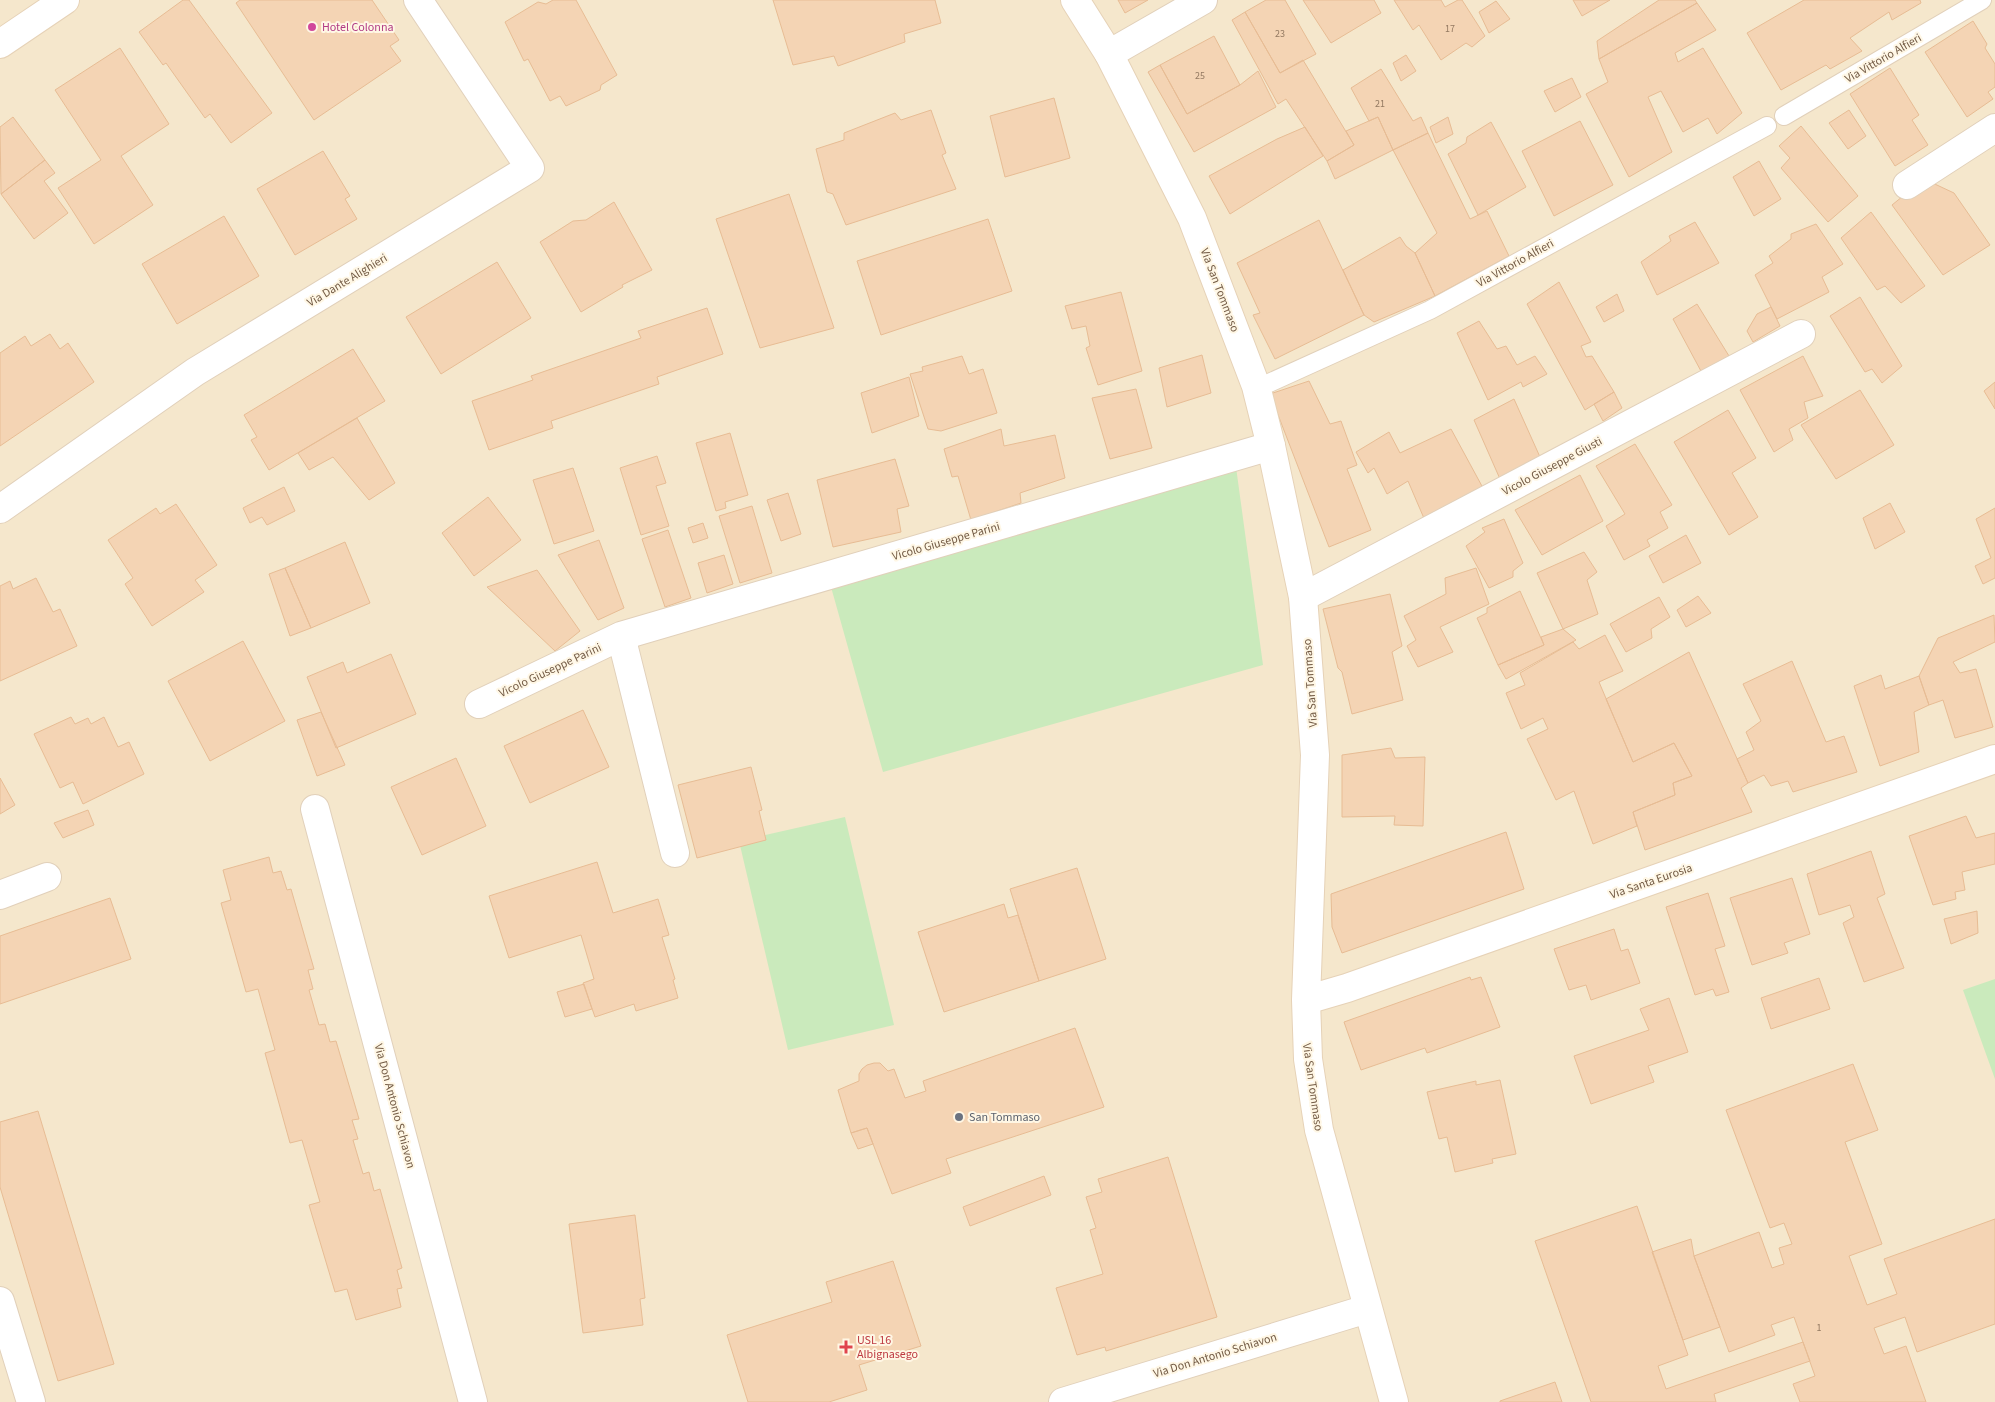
<svg xmlns="http://www.w3.org/2000/svg" width="1995" height="1402" viewBox="0 0 1995 1402" font-family="'Source Sans 3',sans-serif">
<style>
.residential{fill:#f5e7cc}
.green{fill:#caeabc}
.building{fill:#f4d4b4;stroke:#e7bc94}
.lines{fill:none;stroke-linecap:round;stroke-linejoin:round}
.lane-casing{stroke:#e1d0ba;stroke-width:20}
.street-casing{stroke:#e1d0ba;stroke-width:30}
.secondary-casing{stroke:#e6d2b7;stroke-width:30}
.lane{stroke:#fff;stroke-width:18}
.street{stroke:#fff;stroke-width:28}
.secondary{stroke:#fff;stroke-width:28}
.hotel-dot{fill:#d1479c;stroke:#fff7e5;stroke-width:2}
.worship-dot{fill:#6b7280;stroke:#fff7e5;stroke-width:2}
.health-dot{fill:#e0444e;stroke:#fff7e5;stroke-width:2}
.labels{text-anchor:middle;stroke-width:4;stroke-linejoin:round;paint-order:stroke}
.number-label{font-size:10px;fill:#937961}
.hotel-label{font-size:12px;fill:#b23c85;stroke:#fff7e5;text-anchor:start}
.street-label{font-size:12px;fill:#735b45;stroke:#fff7e5}
.worship-label{font-size:12px;fill:#5b616d;stroke:#fff7e5;text-anchor:start}
.health-label{font-size:12px;fill:#be3a42;stroke:#fff7e5;text-anchor:start}
</style>
<rect width="100%" height="100%" fill="#fdf4dd"/>
<path class="residential" d="M0,0H1995V1402H0Z"/>
<path class="green" d="M1236,467L1263,665L883,772L831,587Z
M845,817L894,1025L788,1050L739,841Z
M1995,979V1079L1963,990Z"/>
<path class="building" d="M183,0H189L272,113L231,143L210,114L205,118L166,63L163,65L139,32Z
M240,0H372L399,40L390,46L401,61L314,120L236,3Z
M553,0H576L617,75L601,85L600,90L566,106L560,96L550,101L528,59L524,61L505,22L538,2L546,4Z
M773,0H935L941,23L904,34L905,42L838,66L834,56L793,65Z
M1118,0H1148L1125,13Z
M1266,0H1285L1316,54L1280,73L1245,12Z
M1303,0H1374L1381,13L1331,43Z
M1394,0H1441L1445,7L1458,0H1462L1485,36L1472,47L1466,43L1441,60L1419,25L1413,30Z
M1573,0H1610L1582,16Z
M1659,0H1695L1697,3L1599,59L1597,41Z
M1804,0H1920L1921,3L1892,20L1889,12L1850,38L1862,51L1830,69L1826,65L1781,90L1747,33Z
M1496,1L1510,19L1489,33L1479,12Z
M1697,3L1716,30L1675,53L1678,62L1703,48L1742,113L1717,134L1708,118L1683,132L1661,91L1648,97L1672,152L1629,177L1586,94L1608,82L1599,59Z
M1245,12L1280,73L1303,60L1354,145L1327,161L1286,99L1278,104L1232,20Z
M1973,21L1987,44L1985,48L1995,64V87L1988,92L1993,99L1967,117L1925,52Z
M1214,36L1240,85L1187,114L1160,65Z
M120,48L169,124L121,156L153,205L94,244L58,188L101,160L55,90Z
M1406,55L1416,71L1401,81L1393,63Z
M1160,65L1187,114L1240,85L1258,71L1276,107L1194,152L1148,72Z
M1890,68L1919,115L1912,120L1928,145L1895,166L1850,94Z
M1381,69L1413,121L1421,117L1428,133L1393,150L1378,117L1369,121L1351,88Z
M1572,78L1581,97L1555,112L1544,91Z
M1054,98L1070,158L1005,177L990,116Z
M931,110L946,153L942,155L956,189L846,225L833,194L827,192L816,149L844,140V133L895,113L901,120Z
M1849,110L1866,136L1848,149L1829,123Z
M13,117L45,160L1,194L0,127Z
M1378,117L1393,150L1335,179L1327,161L1354,145L1346,131Z
M1448,117L1453,134L1436,143L1430,127Z
M1580,121L1613,185L1554,216L1522,151Z
M1491,122L1526,187L1478,215L1448,154L1466,143L1467,137Z
M1801,126L1858,196L1828,222L1781,168L1790,158L1779,146Z
M1305,127L1323,156L1230,214L1209,176L1277,139Z
M1428,133L1470,219L1487,211L1509,256L1435,296L1415,253L1437,233L1393,150Z
M323,151L350,196L345,199L357,219L295,255L257,189Z
M45,160L55,173L44,181L68,213L34,239L1,194Z
M1759,161L1781,199L1754,216L1733,177Z
M1924,179L1954,193L1990,245L1943,275L1892,205Z
M789,194L834,328L760,348L716,219Z
M614,202L652,270L622,285L623,287L581,312L540,242L573,221L586,220Z
M1871,212L1925,286L1901,303L1885,286L1877,290L1841,238Z
M224,216L259,276L177,324L142,264Z
M988,219L1012,291L881,335L857,261Z
M1319,220L1364,315L1275,359L1253,315L1260,313L1237,263Z
M1695,222L1719,263L1657,295L1641,262L1671,241L1669,236Z
M1816,224L1843,264L1822,277L1829,292L1777,319L1755,275L1773,263L1769,256L1791,239V234Z
M1400,237L1406,246L1415,253L1435,296L1374,322L1364,315L1343,270Z
M497,262L531,318L441,374L406,317Z
M1559,282L1591,342L1581,346L1586,357L1592,356L1614,392L1585,410L1527,304Z
M1121,292L1142,371L1098,385L1086,348L1090,346L1086,326L1072,329L1065,306Z
M1617,294L1624,311L1604,322L1596,307Z
M1860,297L1902,366L1882,383L1872,369L1865,372L1830,316Z
M1697,304L1729,356L1702,373L1673,319Z
M1771,307L1780,326L1753,342L1747,331L1757,314Z
M707,308L723,354L657,377L659,384L551,421L553,428L489,450L472,401L533,380L531,376L641,338L638,331Z
M1479,321L1497,349L1506,346L1517,365L1535,356L1547,374L1523,387L1521,382L1488,400L1457,333Z
M50,334L60,349L68,343L94,382L0,446V353L25,336L31,346Z
M353,349L385,401L269,470L251,440L257,437L244,415Z
M1202,355L1211,393L1167,407L1159,368Z
M962,356L969,374L983,369L997,413L941,431L928,429L910,374L923,371L922,367Z
M1803,356L1823,396L1804,402L1808,418L1789,429L1793,440L1774,452L1740,390Z
M909,377L919,416L872,433L861,393Z
M1309,381L1330,424L1341,421L1357,465L1347,469L1371,530L1329,547L1270,394Z
M1995,382V409L1984,391Z
M1136,389L1152,448L1110,459L1092,398Z
M1860,390L1894,445L1836,479L1801,425Z
M1614,392L1622,408L1603,421L1594,404Z
M1514,399L1540,457L1500,479L1474,420Z
M1728,410L1756,458L1732,473L1758,517L1729,535L1674,442Z
M357,418L395,483L369,500L333,457L309,470L298,453Z
M1001,429L1004,446L1055,435L1065,478L1020,493L1021,503L971,520L958,476L952,477L944,449Z
M1451,429L1483,488L1426,523L1408,481L1387,494L1374,468L1368,473L1356,452L1389,432L1400,453Z
M730,433L748,495L725,502L726,508L716,511L696,443Z
M1635,444L1672,505L1660,512L1668,528L1647,540L1650,546L1624,560L1606,526L1625,514L1596,466Z
M657,456L666,483L656,486L669,526L641,535L620,468Z
M895,459L909,506L897,509L901,532L833,547L817,480Z
M573,468L594,531L554,544L533,480Z
M1580,475L1603,521L1542,555L1515,510Z
M284,487L295,511L267,525L262,517L250,523L243,508Z
M788,493L801,534L781,541L767,500Z
M488,497L521,540L474,576L442,533Z
M1890,503L1905,532L1875,549L1863,518Z
M176,504L217,565L195,580L204,592L152,626L125,584L133,578L108,540L156,508L160,514Z
M752,506L772,573L740,583L719,516Z
M1995,508V578L1983,584L1975,566L1991,558L1976,519Z
M1504,519L1523,563L1513,571V577L1489,588L1466,546L1485,532L1482,528Z
M703,523L708,538L693,543L688,528Z
M668,530L691,598L665,607L642,539Z
M1686,535L1701,563L1663,583L1649,556Z
M599,540L624,608L598,620L558,555Z
M345,542L370,603L311,628L285,568Z
M1584,552L1597,572L1587,580L1598,614L1563,629L1537,573Z
M724,555L733,584L707,593L698,563Z
M285,568L311,628L290,636L269,574Z
M1476,568L1489,604L1440,627L1453,652L1418,667L1407,646L1416,640L1404,616L1446,594L1445,578Z
M537,570L580,631L555,651L487,587Z
M36,578L53,612L60,609L77,646L0,681V586L10,581L13,589Z
M1520,591L1544,645L1498,665L1477,618L1487,613V608Z
M1390,594L1402,646L1392,652L1403,700L1352,714L1342,672L1338,668L1323,609Z
M1698,596L1711,613L1686,627L1677,610Z
M1659,597L1670,617L1651,629L1652,638L1626,652L1610,624Z
M1994,615L1995,642L1953,662L1960,673L1976,669L1993,727L1955,738L1943,700L1929,705L1919,676L1938,638Z
M1563,629L1576,640L1506,679L1498,665L1544,645L1541,637Z
M1605,635L1623,671L1599,682L1633,762L1674,743L1692,776L1673,783L1675,795L1633,812L1637,826L1593,844L1574,791L1556,800L1527,739L1548,729L1543,718L1521,729L1506,693L1525,685L1520,673L1573,642L1579,649Z
M243,641L285,721L210,761L168,681Z
M1689,652L1748,783L1741,788L1752,812L1645,850L1633,812L1675,795L1673,783L1692,776L1674,743L1633,762L1606,699Z
M391,654L416,714L336,748L307,677L343,662L347,673Z
M1792,661L1826,742L1844,736L1857,772L1793,792L1788,781L1771,786L1764,775L1748,783L1737,759L1754,750L1746,732L1761,721L1743,684Z
M1881,675L1885,689L1919,676L1929,705L1914,712L1919,752L1880,766L1854,686Z
M583,710L609,767L530,803L504,746Z
M321,712L345,765L317,776L297,720Z
M71,717L75,724L88,718L91,724L104,717L118,747L129,742L144,774L83,804L73,782L60,788L34,734Z
M1391,748L1395,758L1425,757L1423,826L1394,825L1395,816L1342,817V755Z
M456,758L486,826L422,855L391,787Z
M751,767L762,810L759,811L766,840L697,858L678,785Z
M0,778L15,805L0,814Z
M88,810L94,825L63,838L54,823Z
M1966,816L1976,838L1995,833V864L1962,872L1965,890L1955,892L1956,899L1933,905L1909,836Z
M1506,832L1524,889L1342,953L1332,927L1331,894Z
M1871,851L1885,894L1877,898L1904,968L1864,982L1843,923L1854,917L1850,905L1819,915L1807,874Z
M269,857L273,873L281,871L287,890L291,889L314,969L308,970L313,989L309,990L319,1025L325,1024L330,1042L336,1041L359,1119L352,1120L358,1139L353,1140L363,1174L369,1172L374,1191L380,1189L402,1268L397,1270L402,1288L397,1289L401,1307L356,1320L347,1289L335,1292L309,1205L320,1202L302,1140L290,1143L265,1053L275,1050L258,989L246,992L221,903L231,900L223,870Z
M597,862L613,913L658,899L669,935L662,937L675,979L673,980L678,998L636,1011L634,1004L595,1017L583,983L594,979L581,935L509,958L489,896Z
M1077,868L1106,959L1039,981L1010,889Z
M1792,878L1810,934L1784,943L1788,953L1752,965L1730,898Z
M1708,893L1725,946L1715,949L1729,992L1716,996L1713,989L1695,995L1666,907Z
M110,898L131,959L0,1004V936Z
M1004,904L1008,918L1018,915L1039,981L944,1012L918,932Z
M1977,911L1978,933L1951,944L1944,919Z
M1614,929L1621,951L1628,949L1640,983L1591,1000L1586,985L1569,990L1554,949Z
M1470,977L1471,980L1481,977L1500,1027L1427,1053L1425,1048L1361,1070L1344,1022Z
M1819,978L1830,1009L1771,1029L1761,998Z
M584,984L592,1009L565,1017L557,992Z
M1669,998L1688,1052L1648,1066L1654,1082L1591,1104L1574,1056L1649,1030L1640,1009Z
M1075,1028L1104,1107L946,1159L951,1173L892,1194L867,1128L851,1133L838,1090L859,1081V1074L862,1069L867,1065L874,1063H880L888,1071L894,1069L905,1098L926,1091L923,1081Z
M1853,1064L1878,1130L1845,1142L1882,1244L1849,1256L1867,1305L1897,1294L1884,1259L1995,1219V1324L1917,1352L1905,1317L1874,1328L1884,1354L1906,1346L1926,1402H1800L1793,1384L1815,1376L1794,1317L1771,1325L1775,1335L1729,1352L1694,1256L1759,1232L1772,1268L1784,1264L1779,1248L1792,1244L1784,1223L1770,1228L1726,1110Z
M1500,1080L1516,1154L1492,1159L1493,1163L1455,1172L1447,1137L1439,1139L1427,1092L1476,1081V1085Z
M38,1111L114,1364L58,1381L0,1187V1122Z
M867,1128L873,1144L858,1149L851,1133Z
M1168,1157L1217,1317L1106,1351L1105,1347L1077,1355L1056,1288L1103,1274L1090,1230L1096,1228L1086,1197L1102,1192L1098,1179Z
M1044,1176L1051,1195L970,1226L963,1207Z
M1637,1206L1688,1355L1658,1366L1666,1389L1803,1342L1810,1361L1714,1394L1716,1402H1591L1535,1241Z
M635,1215L645,1298L640,1299L643,1325L583,1333L569,1224Z
M1691,1239L1694,1256L1720,1327L1683,1340L1652,1252Z
M893,1261L921,1346L859,1365L867,1390L829,1402H748L727,1335L832,1302L826,1282Z
M1555,1382L1562,1402H1500V1401Z"/>
<g class="lines">
<g class="lane-casing">
<path id="lane" d="M1784,116L1982,0
M1256,386L1269,383L1430,310L1767,126"/>
</g>
<g class="street-casing">
<path id="street" d="M1109,54L1203,0
M1907,185L1995,128
M0,509L195,372L530,168L418,0
M1303,597L1801,334
M621,636L675,853
M479,704L621,636L1271,446
M315,809L473,1402
M0,895L47,877
M0,1301L31,1402
M1063,1402L1367,1309"/>
</g>
<g class="secondary-casing">
<path id="secondary" d="M1075,0L1109,54L1192,218L1256,386L1271,446L1303,597L1315,755L1306,1000L1308,1059L1319,1130L1394,1402
M0,44L65,0
M1306,1000L1347,988L1995,759"/>
</g>
<use href="#lane" class="lane"/>
<use href="#street" class="street"/>
<use href="#secondary" class="secondary"/>
</g>
<circle class="hotel-dot" cx="312" cy="27" r="5"/>
<circle class="worship-dot" cx="959" cy="1117" r="5"/>
<path class="health-dot" d="M843.5 1339.5h5v5h5v5h-5v5h-5v-5h-5v-5h5z"/>
<g class="labels">
<g class="number-label">
<text x="1450" y="32">17</text>
<text x="1280" y="37">23</text>
<text x="1200" y="79">25</text>
<text x="1380" y="107">21</text>
<text x="1819" y="1331">1</text>
</g>
<g class="hotel-label">
<text x="322" y="31">Hotel Colonna</text>
</g>
<g class="street-label">
<text transform="translate(1883 58) rotate(-30)" y="4">Via Vittorio Alfieri</text>
<text transform="translate(1515 263) rotate(-29)" y="4">Via Vittorio Alfieri</text>
<text transform="translate(347 280) rotate(-31)" y="4">Via Dante Alighieri</text>
<text transform="translate(1220 290) rotate(69)" y="4">Via San Tommaso</text>
<text transform="translate(1552 466) rotate(-28)" y="4">Vicolo Giuseppe Giusti</text>
<text transform="translate(946 541) rotate(-16)" y="4">Vicolo Giuseppe Parini</text>
<text transform="translate(550 670) rotate(-25)" y="4">Vicolo Giuseppe Parini</text>
<text transform="translate(1310 683) rotate(-94)" y="4">Via San Tommaso</text>
<text transform="translate(1651 881) rotate(-19)" y="4">Via Santa Eurosia</text>
<text transform="translate(1313 1087) rotate(82)" y="4">Via San Tommaso</text>
<text transform="translate(395 1106) rotate(75)" y="4">Via Don Antonio Schiavon</text>
<text transform="translate(1215 1355) rotate(-17)" y="4">Via Don Antonio Schiavon</text>
</g>
<g class="worship-label">
<text x="969" y="1121">San Tommaso</text>
</g>
<g class="health-label">
<text x="857" y="1344">USL 16<tspan x="857" dy="14">Albignasego</tspan></text>
</g>
</g>
</svg>
